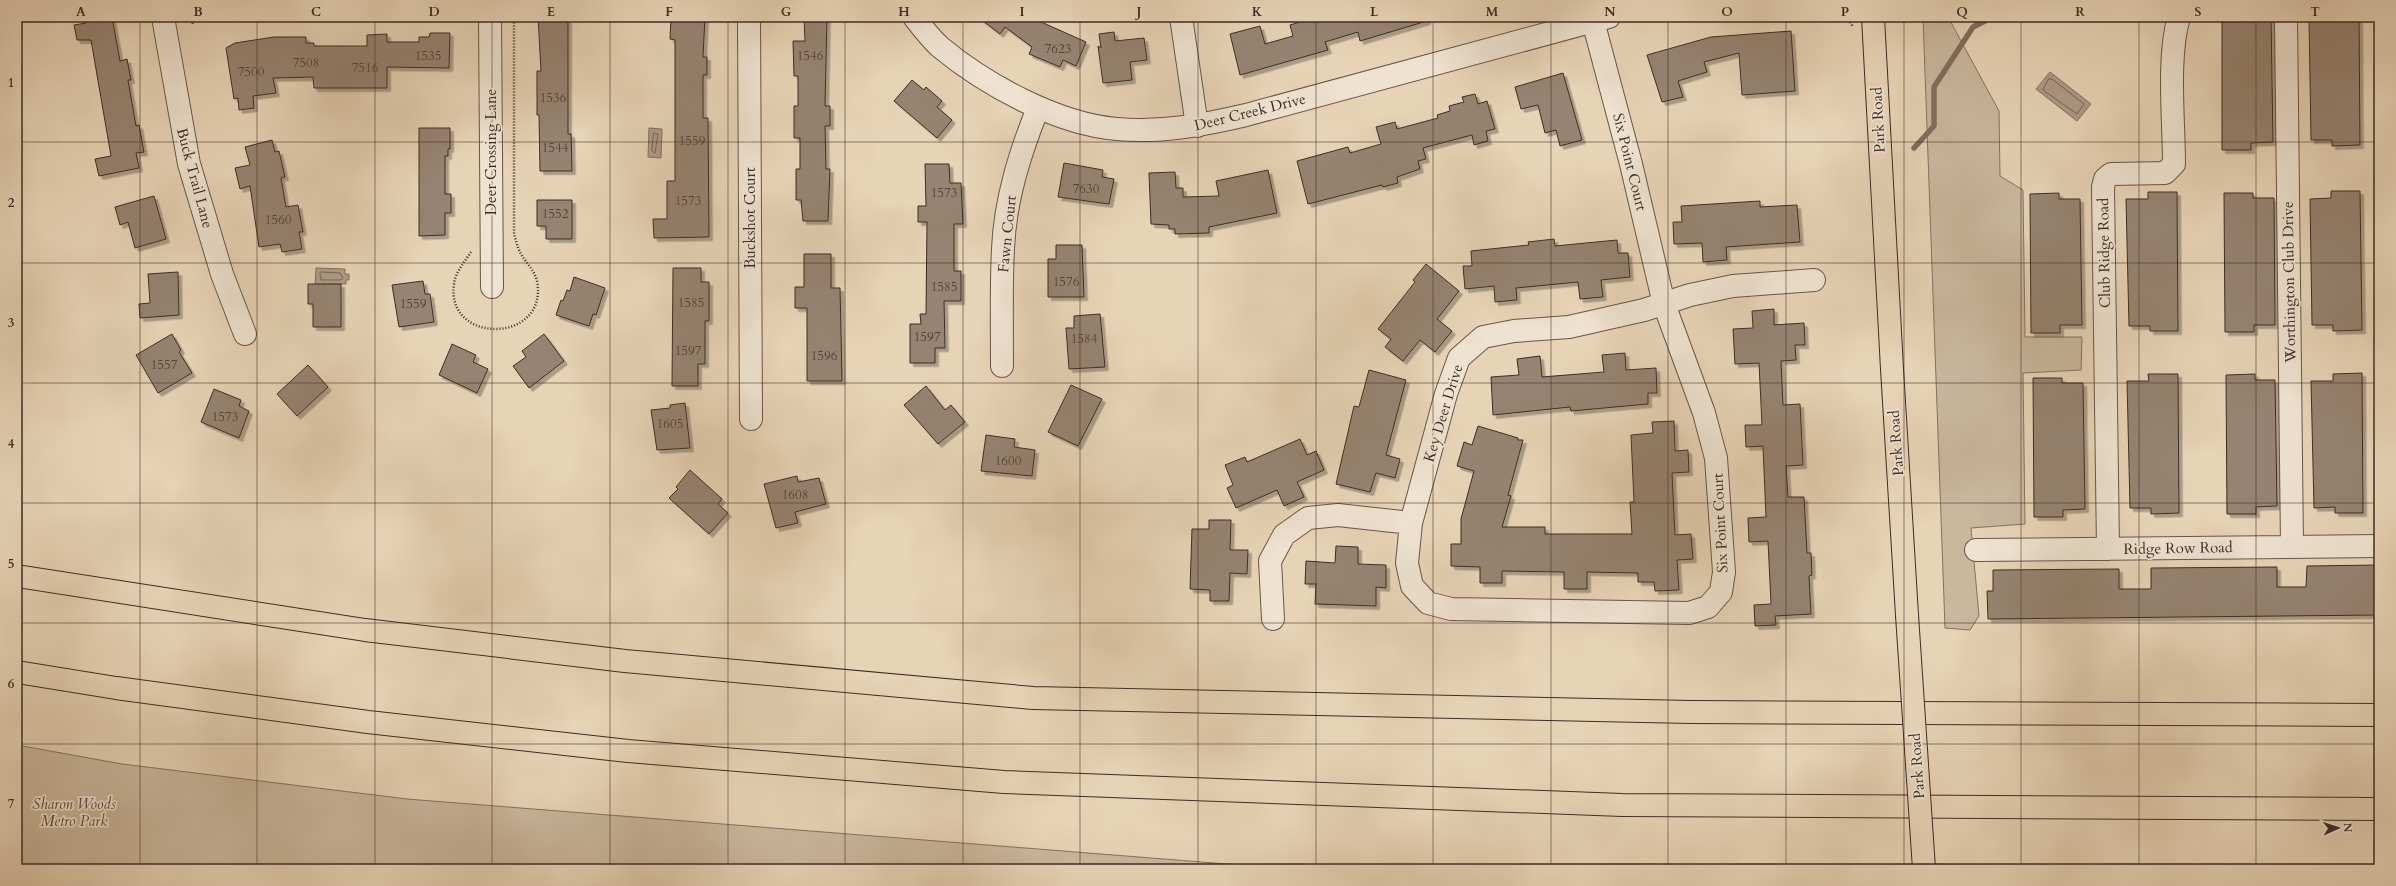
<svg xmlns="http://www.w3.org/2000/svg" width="2396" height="886" viewBox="0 0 2396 886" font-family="Cardo,serif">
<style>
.green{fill:#cab79e;stroke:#847262}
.water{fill:#ae9b85;stroke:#816f5f}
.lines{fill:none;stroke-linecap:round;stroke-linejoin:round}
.shore{stroke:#766456;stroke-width:1}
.stream{stroke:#816f5f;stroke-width:5.5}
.building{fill:#968371;stroke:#3e2d26;filter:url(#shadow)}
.minor-casing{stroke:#68564a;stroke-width:24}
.major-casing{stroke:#3e2d26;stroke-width:24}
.highway-casing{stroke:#3e2d26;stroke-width:24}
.path{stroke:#3e2d26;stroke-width:2.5;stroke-dasharray:1 2;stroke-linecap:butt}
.minor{stroke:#efe2d0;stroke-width:22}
.major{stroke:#e7d3b6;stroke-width:22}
.highway{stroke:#e7d3b6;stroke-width:22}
.major-bridge-casing{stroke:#3e2d26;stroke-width:24;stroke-linecap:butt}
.major-bridge{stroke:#e7d3b6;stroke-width:22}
.grid{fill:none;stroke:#3e2d26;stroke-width:1;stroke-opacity:0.55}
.labels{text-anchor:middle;stroke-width:3.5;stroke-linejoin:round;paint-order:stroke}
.number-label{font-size:13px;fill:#544239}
.street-label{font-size:15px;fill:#3e2d26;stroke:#efe2d0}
.park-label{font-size:15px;font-style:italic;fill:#5a493e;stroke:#efe2d0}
.neatline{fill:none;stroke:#3e2d26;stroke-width:1.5}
.grid-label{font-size:13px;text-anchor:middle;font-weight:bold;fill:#3e2d26}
</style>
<defs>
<filter id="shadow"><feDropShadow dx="3.5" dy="3.5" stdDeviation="0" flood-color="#0004"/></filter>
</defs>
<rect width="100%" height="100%" fill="#e7d3b6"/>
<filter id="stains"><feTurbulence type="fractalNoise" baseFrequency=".005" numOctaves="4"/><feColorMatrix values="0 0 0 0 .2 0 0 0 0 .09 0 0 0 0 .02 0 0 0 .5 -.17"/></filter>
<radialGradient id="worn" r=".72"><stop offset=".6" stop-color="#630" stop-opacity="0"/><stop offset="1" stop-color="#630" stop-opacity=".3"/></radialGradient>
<path class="green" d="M1923,17H1948L1999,111L2000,176L2023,190L2025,337H2082L2081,370L2023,373L2025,524L1971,528L1979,616L1970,630L1945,628Z
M17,745L122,764L407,799L1290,869H17Z"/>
<path class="water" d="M2050,72L2091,104L2077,121L2036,89Z
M649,128L662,129L661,158L648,157Z
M316,268L345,269V274H349V280H346V284H315Z"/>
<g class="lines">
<path class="shore" d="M2049,79H2052L2084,104L2077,114L2043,90Z
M654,133L658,134L655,153L652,151Z
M322,272L340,273L343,278L340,280H321L320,274Z"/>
<path class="stream" d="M1914,148L1934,126V87L1973,27L1993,17"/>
</g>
<path class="building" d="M85,17H112L120,61L127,59L131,80H128L136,126L139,125L144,152L136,153L139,168L99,176L95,159L111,156L91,40H77L74,25L86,23Z
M538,17H568V134H571L572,171H540L539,115H537V71H541Z
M671,17H705L703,57H707V75H703V118H708L709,237L654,238L653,219H667V181H675V40L670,39Z
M804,17H827L825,106H830V126H825L826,169H830L828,221H803L801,200H796V169H800V138H794V106H798V76H794L793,41H805Z
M978,17H1030L1086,42L1076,66L1063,60L1060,67L1029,54L1032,47L1005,27L1000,34Z
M1316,17H1427V21L1360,41L1358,32L1325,42L1328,50L1240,75L1230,34L1260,26L1265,44L1293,36L1290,25Z
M2222,17H2271L2273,142L2251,143V150H2222Z
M2309,17H2359L2360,145L2332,146V140H2311Z
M1791,31L1795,91L1742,95L1739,53L1704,62L1707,72L1678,81L1683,97L1662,102L1647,55L1711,37Z
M1114,32L1115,41L1144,38L1147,60L1130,62L1132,80L1103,83L1098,46L1101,48L1099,34Z
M430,33H450L449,68L387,67V88H314L313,77L273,78L276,93L253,96L254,108L239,110L238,98L234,99L226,48L235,43L274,37H306V43H314V46H367V35L387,34V42H419V37H429Z
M1563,73L1582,140L1560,146L1556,130L1545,133L1538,105L1521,109L1515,87Z
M912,80L924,90L926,87L942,101L937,107L952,120L937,138L894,101Z
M1475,94L1478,104L1487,101L1495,129L1486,131L1488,141L1474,145L1472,135L1423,148L1426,159L1418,161L1420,169L1397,177L1398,183L1383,187L1382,185L1308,204L1297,161L1348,147L1350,153L1381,144L1376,127L1395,122L1397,129L1438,118L1437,115L1450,111L1449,106L1464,102L1462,97Z
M419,128H450V149H448V156H445V194H451V213H445V235L419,236Z
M272,140L275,152L279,151L285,177L281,178L286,207L298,205L303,232H299L302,249L282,252L280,244L259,247L250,186L240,189L235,168L250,165L245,147Z
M1064,163L1103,170L1102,177L1114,179L1109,204L1058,197Z
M925,164H949L950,183H961L963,224H954V271H961V301H944L945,348H935V363H910V324H921L920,314H926L927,222H918V206H926Z
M1268,170L1277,213L1209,227V233L1175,234V229H1169V225L1151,224L1149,173L1175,172L1176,188H1183V197L1219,196L1216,181Z
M2331,191H2360L2362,330L2333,331V325H2312L2310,199L2331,198Z
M2148,192H2177L2178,331H2150V326H2129L2126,199H2148Z
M2059,193V199H2080L2082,325H2060V333H2031L2030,194Z
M2224,193H2253V198H2274L2275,325H2254V332H2225Z
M154,196L166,239L135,248L128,222L120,225L115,207Z
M537,200H572V239H546V226H537Z
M1760,201V207L1797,205L1800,242L1726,247L1727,260L1703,262L1702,243L1674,244L1673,222H1682L1681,206Z
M1554,239L1555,246L1617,240L1618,253H1628L1630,277L1601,280L1603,297L1580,299L1578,282L1516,288L1517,300L1495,302L1494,286L1465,289L1463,266H1472L1471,251L1529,245L1528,242Z
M1056,245H1082L1084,297H1048V259H1056Z
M804,254H831V288H840L842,381H807V308H795V287H804Z
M1426,264L1459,291L1437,319L1452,331L1435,352L1420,340L1403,361L1385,347L1391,339L1378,329L1415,282L1413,280Z
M673,268H701V282H709V321H705V364H698V386H672Z
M178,272L179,315L140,318L139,304L150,303L148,274Z
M574,277L605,288L596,315L593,314L589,326L556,315L561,300L563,301L567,290L570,291Z
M423,281L425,294H430L434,322L399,327L392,285Z
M308,284H341V327H313V304H308Z
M1774,309V325L1804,323L1805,345H1795L1796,360L1781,361L1783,405L1800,404L1803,465L1786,466L1788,497H1804L1807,553H1811L1812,575L1809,576L1811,614L1775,616L1776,625L1755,626L1754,605L1771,604L1768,541L1749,542L1748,518L1766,517L1763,446L1746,447L1745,425H1762L1759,363L1735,364L1733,329L1753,328L1752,311Z
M1100,314L1105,367L1069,369L1066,328H1074V316Z
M172,334L181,350L179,352L192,373L158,393L136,355Z
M544,334L564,361L529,388L513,366L526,357L522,351Z
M452,344L476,355L473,362L488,369L477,393L439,375Z
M1625,353L1626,370L1656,368L1657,393H1648V404L1571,411L1570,407L1493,415L1491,377L1519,375L1517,359L1540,356L1542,377L1604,372L1602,355Z
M308,365L328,387L297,416L277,394Z
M1369,370L1406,380L1386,455L1400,459L1395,478L1376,473L1370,492L1336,484L1354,406L1359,407Z
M2362,373L2363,513H2335V507L2314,508L2311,381H2333V374Z
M2148,374H2178L2179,513L2151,514V508H2130L2127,381H2149Z
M2255,374V380H2275L2277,506L2256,507V514H2227L2226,375Z
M2033,378H2062V383H2083L2085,509L2063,510V517H2034Z
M1071,385L1102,399L1078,446L1048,432Z
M926,386L945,410L951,405L965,422L938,444L904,405Z
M214,389L241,400L239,406L249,411L239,438L201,422Z
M685,403L690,448L657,450L651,410L670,408V405Z
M1674,421L1675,451L1688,450L1689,472L1672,473L1675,535L1691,534L1693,559L1677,560L1679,590L1655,591L1654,582H1638V573L1587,572V589H1564V572L1502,571V583H1480V567L1451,566V544H1461V519L1474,471L1457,466L1464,442L1472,445L1478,426L1518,438V440H1523L1508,495L1511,496L1502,527H1545V534H1632L1630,502H1634L1631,435L1653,433L1652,422Z
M986,435L1015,439L1014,447L1035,450L1032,476L981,471Z
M1300,439L1307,455L1316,451L1324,470L1297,482L1304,497L1284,506L1277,490L1236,508L1227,488L1233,485L1225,465L1245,457L1247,462Z
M690,470L722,499L718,504L728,513L709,534L669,498L678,489L676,487Z
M797,476L798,482L819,478L826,504L795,512L798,523L776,528L764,484Z
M1209,520H1231L1230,550H1248L1247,574L1230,573L1229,601H1210V590L1190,589L1192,529H1209Z
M1336,546L1358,547V564L1386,565V588L1376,587V606L1315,604L1316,584H1305L1306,561L1335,563Z
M2379,565V615L1988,619L1987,591H1993V570L2119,569V589H2151V568L2277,567V587H2306L2307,566Z"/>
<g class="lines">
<g class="minor-casing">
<path id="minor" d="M163,17L189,164L222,274L245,334
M490,17L492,287
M749,17L751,419
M914,17C922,27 930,38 940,47C986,85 1057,124 1117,129C1161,133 1204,125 1246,115L1609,17
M1181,17L1197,126
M2286,17L2292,547
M1593,21L1631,164L1664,304L1704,413L1716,458L1724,572L1721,592L1708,607L1689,613L1451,609L1428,603L1412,586L1407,563L1411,523L1446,394L1459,358L1483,337L1514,331L1569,327L1644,310L1690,295L1733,286L1814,280
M1002,366C1002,327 1001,288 1003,249C1005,200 1020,153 1038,108
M2108,549L2103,187L2105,179L2111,174L2165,173L2174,164C2174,121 2167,57 2179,17
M1976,550L2379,546
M1273,619L1270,561L1284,535L1308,518L1338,515L1411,523"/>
</g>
<g class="major-casing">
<path id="major" d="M1873,17L1892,369L1907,615"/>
</g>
<g class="highway-casing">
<path id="highway" d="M17,576L365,630L625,661L1033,698L1691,712L2379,715
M17,672L116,688L368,722L628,751L1004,782L1622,805L2379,809"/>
</g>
<path class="path" d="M191,17L193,24
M1847,17L1853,27
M471,252C465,261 455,273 454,284C445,345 549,344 537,281C534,269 525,262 520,252C517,246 516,240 514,234V17"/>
<use href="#minor" class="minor"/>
<use href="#major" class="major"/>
<use href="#highway" class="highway"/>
<g class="major-bridge-casing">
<path id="major-bridge" d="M1907,615L1924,869"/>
</g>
<use href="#major-bridge" class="major-bridge"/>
</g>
<path class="grid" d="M140,17V869M257,17V869M375,17V869M492,17V869M610,17V869M728,17V869M845,17V869M963,17V869M1080,17V869M1198,17V869M1316,17V869M1433,17V869M1551,17V869M1668,17V869M1786,17V869M1904,17V869M2021,17V869M2139,17V869M2256,17V869M17,142H2379M17,263H2379M17,383H2379M17,503H2379M17,623H2379M17,744H2379"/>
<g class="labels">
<g class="number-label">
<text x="1058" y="53">7623</text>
<text x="428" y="60">1535</text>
<text x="810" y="60">1546</text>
<text x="306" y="67">7508</text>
<text x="365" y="72">7516</text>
<text x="251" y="76">7500</text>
<text x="553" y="102">1536</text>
<text x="692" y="145">1559</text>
<text x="555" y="152">1544</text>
<text x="1086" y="193">7630</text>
<text x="944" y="197">1573</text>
<text x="688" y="205">1573</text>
<text x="555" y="218">1552</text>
<text x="278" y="224">1560</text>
<text x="1066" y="286">1576</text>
<text x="944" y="291">1585</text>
<text x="691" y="307">1585</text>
<text x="413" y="308">1559</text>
<text x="927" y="341">1597</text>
<text x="1084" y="343">1584</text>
<text x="688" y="355">1597</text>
<text x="824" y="360">1596</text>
<text x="164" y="369">1557</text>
<text x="225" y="421">1573</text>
<text x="670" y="428">1605</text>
<text x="1008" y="465">1600</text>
<text x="795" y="499">1608</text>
</g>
<g class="street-label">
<text transform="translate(1250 112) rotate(-14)" y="5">Deer Creek Drive</text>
<text transform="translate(1878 120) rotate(-93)" y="5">Park Road</text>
<text transform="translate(491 152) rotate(-90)" y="5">Deer Crossing Lane</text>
<text transform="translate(1630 162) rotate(76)" y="5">Six Point Court</text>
<text transform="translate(195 178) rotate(75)" y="5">Buck Trail Lane</text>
<text transform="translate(750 218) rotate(-90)" y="5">Buckshot Court</text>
<text transform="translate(1007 234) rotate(-84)" y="5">Fawn Court</text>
<text transform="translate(2104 253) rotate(-91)" y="5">Club Ridge Road</text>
<text transform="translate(2289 282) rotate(-91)" y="5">Worthington Club Drive</text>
<text transform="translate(1443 413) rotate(-73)" y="5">Key Deer Drive</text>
<text transform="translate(1896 443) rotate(-94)" y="5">Park Road</text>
<text transform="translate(1720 523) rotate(-93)" y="5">Six Point Court</text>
<text transform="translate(2178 548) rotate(-1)" y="5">Ridge Row Road</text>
<text transform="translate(1917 766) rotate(-94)" y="5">Park Road</text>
</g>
<g class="park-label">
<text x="74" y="809">Sharon Woods<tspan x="74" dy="17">Metro Park</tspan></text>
</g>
</g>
<rect width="2396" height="886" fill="none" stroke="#e7d3b6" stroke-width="44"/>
<g transform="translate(2338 828) rotate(87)" stroke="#efe2d0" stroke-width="3" paint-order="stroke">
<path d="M0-3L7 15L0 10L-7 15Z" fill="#3e2d26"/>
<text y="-6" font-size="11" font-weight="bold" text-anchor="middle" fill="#3e2d26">N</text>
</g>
<rect x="22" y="22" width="2352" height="842" class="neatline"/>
<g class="grid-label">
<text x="81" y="16">A</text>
<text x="198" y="16">B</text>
<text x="316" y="16">C</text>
<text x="434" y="16">D</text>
<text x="551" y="16">E</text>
<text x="669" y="16">F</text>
<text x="786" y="16">G</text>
<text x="904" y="16">H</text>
<text x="1022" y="16">I</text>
<text x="1139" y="16">J</text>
<text x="1257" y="16">K</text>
<text x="1374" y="16">L</text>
<text x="1492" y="16">M</text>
<text x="1610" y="16">N</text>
<text x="1727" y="16">O</text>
<text x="1845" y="16">P</text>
<text x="1962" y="16">Q</text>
<text x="2080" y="16">R</text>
<text x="2198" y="16">S</text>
<text x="2315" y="16">T</text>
<text x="11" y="87">1</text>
<text x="11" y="207">2</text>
<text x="11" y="327">3</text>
<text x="11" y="448">4</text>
<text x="11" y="568">5</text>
<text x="11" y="688">6</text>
<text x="11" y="808">7</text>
</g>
<rect width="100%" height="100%" filter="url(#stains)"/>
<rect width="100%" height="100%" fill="url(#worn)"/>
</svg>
